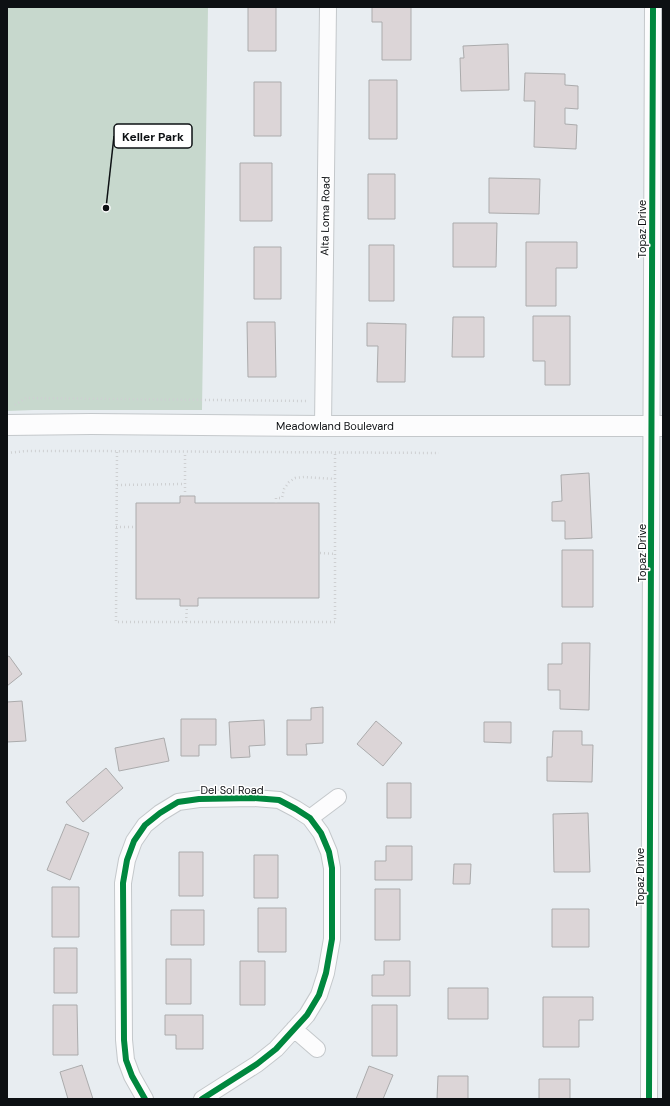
<svg xmlns="http://www.w3.org/2000/svg" width="670" height="1106" viewBox="0 0 670 1106" font-family="'DM Sans',sans-serif">
<style>
.green{fill:#c7d8cd}
.building{fill:#dcd5d7;stroke:#ababac}
.lines{fill:none;stroke-linecap:round;stroke-linejoin:round}
.minor-casing{stroke:#c4c8cb;stroke-width:18}
.tertiary-casing{stroke:#c4c8cb;stroke-width:22}
.path{stroke:#ced0d2;stroke-width:2.5;stroke-dasharray:1 3;stroke-linecap:butt}
.minor{stroke:#fcfcfd;stroke-width:16}
.tertiary{stroke:#fcfcfd;stroke-width:20}
.cycleway-casing{stroke:#fff;stroke-width:8}
.cycleway{stroke:#00873e;stroke-width:6}
.labels{text-anchor:middle;stroke-width:3;stroke-linejoin:round;paint-order:stroke}
.street-label{font-size:11px;fill:#0d1013;stroke:#fff}
.leader{fill:none;stroke:#0d1013;stroke-width:1.5}
.callout-dot{fill:#0d1013;stroke:#fff;stroke-width:1.5}
.callout{fill:#fff;stroke:#0d1013;stroke-width:1.5}
.callout-label{font-size:12px;text-anchor:middle;font-weight:bold;fill:#0d1013}
</style>
<rect width="100%" height="100%" fill="#e8edf1"/>
<path class="green" d="M7,7H208L202,410H34L7,411Z"/>
<path class="building" d="M248,7H276V51H248Z
M372,7H411V60H382V22H372Z
M508,44L509,90L461,91L460,58H464L463,46Z
M525,73L565,74V85L578,86V109L565,108V124L577,125L576,149L534,147L535,101H524Z
M369,80H397V139H369Z
M254,82H281V136H254Z
M240,163H272V221H240Z
M368,174H395V219H368Z
M489,178L540,179L539,214L489,213Z
M453,223H497L496,267H453Z
M526,242H577V268H556V306H526Z
M369,245H394V301H369Z
M254,247H281V299H254Z
M533,316H570V385H545V361H533Z
M453,317H484V357H452Z
M247,322H275L276,377H248Z
M367,323L406,324L405,382H377L378,346H367Z
M589,473L592,538L565,539V521H552V502L562,501L561,475Z
M180,496H195V503H319V598H198V606H180V599H136V503H180Z
M562,550H593V607H562Z
M562,643H590L589,710L560,709V690H548V664H562Z
M9,656L22,674L7,686V657Z
M22,701L26,741L7,742V702Z
M323,707V743L306,744L307,755H287V720H311V708Z
M181,719H216V745H199V756H181Z
M264,720L265,745L249,746L250,757L231,758L229,722Z
M376,721L402,743L383,766L357,744Z
M484,722H511V743L484,742Z
M553,731H582V745H593L592,782L547,781V757H552Z
M164,738L169,761L119,771L115,748Z
M106,768L123,788L83,822L66,802Z
M387,783H411V818H387Z
M588,813L590,872H554L553,814Z
M66,824L89,833L70,880L47,870Z
M386,846H412V880H375V861H386Z
M179,852H203V896H179Z
M254,855H278V898H254Z
M454,864H471L470,884H453Z
M52,887H79V937H52Z
M375,889H400V940H375Z
M258,908H286V952H258Z
M552,909H589V947H552Z
M171,910H204V945H171Z
M54,948H77V993H54Z
M166,959H191V1004H166Z
M240,961H265V1005H240Z
M384,961H410V996H372V975H384Z
M448,988H488V1019H448Z
M543,997H593V1020H579V1047H543Z
M53,1005H77L78,1055H53Z
M372,1005H397V1056H372Z
M165,1015H203V1049H176V1035H165Z
M82,1065L93,1099H68L60,1072Z
M369,1066L393,1075L383,1099H356Z
M438,1076H468V1099H437Z
M539,1079H570V1099H539Z"/>
<g class="lines">
<g class="minor-casing">
<path id="minor" d="M323,426L328,7
M310,818L338,797
M294,1029L317,1049
M145,1099L132,1076L126,1060L124,1040L123,883L127,860L134,841L145,825L160,813L178,802L199,799L254,798L279,800L296,809L310,818L321,833L329,852L332,868V939L326,973L319,995L307,1015L276,1049L257,1064L202,1099
M649,1099L653,7"/>
</g>
<g class="tertiary-casing">
<path id="tertiary" d="M7,425L91,424L323,426H663"/>
</g>
<path class="path" d="M15,405L26,398L308,401
M117,452L116,622H335V452
M7,453L26,451H90L439,453
M117,485L185,484
M185,496V452
M276,503V498H282L284,489L289,482L295,478L304,477L335,479
M116,527H136
M320,553L335,554
M186,622L187,606"/>
<use href="#minor" class="minor"/>
<use href="#tertiary" class="tertiary"/>
<g class="cycleway-casing">
<path id="cycleway" d="M145,1099L132,1076L126,1060L124,1040L123,883L127,860L134,841L145,825L160,813L178,802L199,799L254,798L279,800L296,809L310,818L321,833L329,852L332,868V939L326,973L319,995L307,1015L276,1049L257,1064L202,1099
M649,1099L653,7"/>
</g>
<use href="#cycleway" class="cycleway"/>
</g>
<g class="labels">
<g class="street-label">
<text transform="translate(325 216) rotate(-89)" y="4">Alta Loma Road</text>
<text transform="translate(642 229) rotate(-90)" y="4">Topaz Drive</text>
<text x="335" y="430">Meadowland Boulevard</text>
<text transform="translate(642 553) rotate(-90)" y="4">Topaz Drive</text>
<text x="232" y="794">Del Sol Road</text>
<text transform="translate(640 877) rotate(-90)" y="4">Topaz Drive</text>
</g>
</g>
<path class="leader" d="M106 208L114 136"/>
<circle class="callout-dot" cx="106" cy="208" r="4"/>
<rect class="callout" x="114" y="124" width="78" height="24" rx="4"/>
<g class="callout-label">
<text x="153" y="141">Keller Park</text>
</g>
<rect width="670" height="1106" fill="none" stroke="#0d1013" stroke-width="16"/>
</svg>
